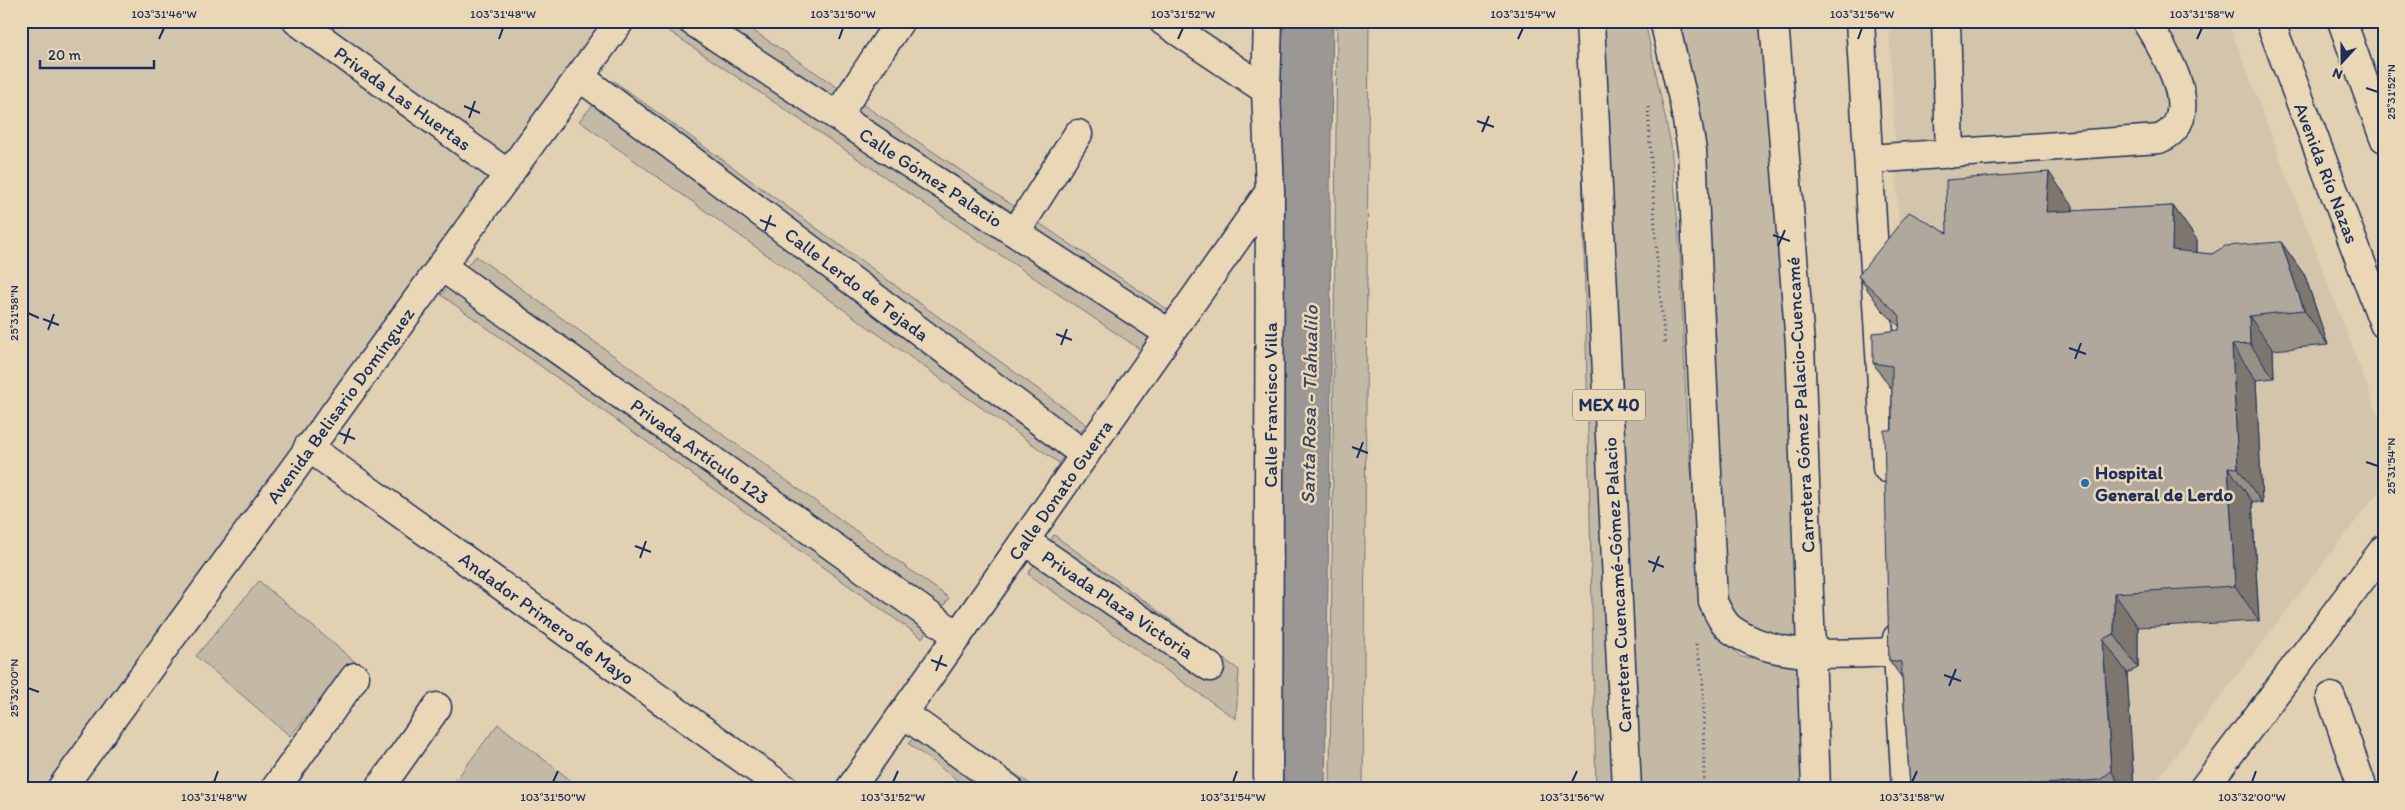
<svg xmlns="http://www.w3.org/2000/svg" width="2405" height="810" viewBox="0 0 2405 810" font-family="Itim,sans-serif">
<style>
.built{fill:#d3c4ac}
.green{fill:#c4b9a5;stroke:#707482}
.water{fill:#9b9794;stroke:#686d7e}
.lines{fill:none;stroke-linecap:round;stroke-linejoin:round}
.minor-casing{stroke:#1b2f5e;stroke-width:31}
.highway-casing{stroke:#1b2f5e;stroke-width:31}
.path{stroke:#1b2f5e;stroke-width:3;stroke-dasharray:1 4;stroke-linecap:butt}
.minor{stroke:#ead7b5;stroke-width:28}
.highway{stroke:#ead7b5;stroke-width:28}
.wall{fill:#979087;stroke:#1b2f5e}
.shaded-wall{fill:#7b766e;stroke:#1b2f5e}
.building{fill:#b0a89d;stroke:#1b2f5e}
.ticks{fill:none;stroke:#1b2f5e;stroke-width:2}
.poi-dot{fill:#1f6fb2;stroke:#ead7b5;stroke-width:2}
.labels{text-anchor:middle;stroke-width:5;stroke-linejoin:round;paint-order:stroke}
.shield{fill:#ead7b5;stroke:#596178;stroke-width:1}
.shield-label{font-size:18px;font-weight:bold;fill:#1b2f5e}
.street-label{font-size:19px;fill:#1b2f5e;stroke:#ead7b5}
.poi-label{font-size:19px;font-weight:bold;fill:#1b2f5e;stroke:#ead7b5;text-anchor:start}
.water-label{font-size:20px;font-style:italic;fill:#354469;stroke:#ead7b5}
.neatline{fill:none;stroke:#1b2f5e;stroke-width:2}
.ticks-label{font-size:12px;text-anchor:middle;fill:#1b2f5e}
</style>
<rect width="100%" height="100%" fill="#e2d0b2"/>
<filter id="ink" filterUnits="userSpaceOnUse"><feTurbulence type="fractalNoise" baseFrequency=".02" numOctaves="2"/><feDisplacementMap in="SourceGraphic" scale="10" xChannelSelector="R" yChannelSelector="G"/><feConvolveMatrix kernelMatrix="1 2 1 2 8 2 1 2 1" color-interpolation-filters="sRGB"/></filter>
<g filter="url(#ink)">
<path class="built" d="M21,21H621L67,789H21Z
M1889,21H2228L2384,431V484L2150,789H1926Z"/>
<path class="green" d="M654,21H739L1174,314L1147,354Z
M1337,21H1369L1363,789H1330Z
M1579,21H1642L1647,31L1671,145L1680,252L1687,429L1705,610L1719,635L1741,657L1806,662L1809,789H1596Z
M1670,21H1767L1780,177L1800,650L1747,630L1721,597Z
M614,81L1086,424L1059,463L579,121Z
M476,256L949,598L922,638L441,295Z
M1054,535L1239,670L1236,719L1028,574Z
M259,581L354,661L290,736L196,656Z
M928,714L1037,789H969L909,744Z
M498,724L582,789H449Z"/>
<path class="water" d="M1280,21H1333L1330,193L1331,374L1325,789H1275Z"/>
<g class="lines">
<g class="minor-casing">
<path id="minor" d="M297,21L509,175
M692,21L1170,334
M1163,21L1266,90
M1664,21L1684,103L1692,150L1713,602C1718,612 1723,624 1732,630C1777,662 1847,653 1898,652
M1860,21L1887,468
M1946,21L1950,154
M2270,21L2384,324
M2342,21L2384,138
M580,77L1085,455
M837,116L900,21
M1869,159L2159,139C2208,119 2164,50 2146,21
M1016,232L1078,134
M441,266L958,636
M308,447L785,789
M1025,541L1210,667
M1897,638L1906,789
M2331,697L2363,789
M904,714L1009,789
M61,789L620,21
M275,789L355,677
M379,789L437,707
M850,789L1270,191
M1268,789L1270,191L1266,90L1268,21
M2203,789L2384,549"/>
</g>
<g class="highway-casing">
<path id="highway" d="M1590,21L1627,789
M1774,21L1800,344L1816,789"/>
</g>
<path class="path" d="M1648,107L1657,261L1665,345
M1696,644L1703,677L1704,789"/>
<use href="#minor" class="minor"/>
<use href="#highway" class="highway"/>
</g>
<path class="wall" d="M2073,206V211L2173,206L2197,240V253L2212,254L2281,242L2305,276L2328,345L2273,350L2274,378L2256,380L2262,503L2252,501L2259,621L2138,627V668L2127,673L2134,789H1912L1910,786L1902,678L1889,660L1892,390L1873,363L1899,330L1900,327L1882,310L1858,276L1947,233Z"/>
<path class="shaded-wall" d="M2049,172L2073,206L2070,246L2046,212Z
M2173,206L2197,240L2196,285L2172,250Z
M2281,242L2305,276L2328,345L2304,310Z
M2249,316L2273,350L2274,378L2250,344Z
M2232,345L2256,380L2262,503L2238,468Z
M2228,467L2252,501L2259,621L2235,586Z
M2114,593L2138,627V668L2114,634Z
M2103,639L2127,673L2134,789H2123L2111,771Z"/>
<path class="building" d="M2049,172L2046,212L2173,206L2172,250L2212,254L2225,246L2281,242L2304,310L2249,316L2250,344L2232,345L2238,468L2228,467L2235,586L2114,593V634L2103,639L2111,771L2100,780L2029,785L2030,789H1933L1910,786L1901,662L1889,660L1884,430H1892V366L1873,363V333L1899,330L1900,316L1858,276L1909,212L1947,233L1946,180Z"/>
</g>
<path class="ticks" d="M159,39L164,28M499,39L503,28M839,39L843,28M1178,39L1183,28M1518,39L1523,28M1858,39L1862,28M2197,39L2202,28M2366,88L2378,92M464,106L480,113M469,118L475,101M1477,121L1494,127M1482,132L1489,116M760,220L776,226M765,231L771,215M1773,235L1790,241M1778,246L1785,230M28,313L39,318M43,319L59,325M48,330L54,314M1056,334L1072,340M1061,345L1067,329M2069,348L2086,354M2075,359L2081,343M339,433L355,439M344,444L350,428M1352,447L1368,453M1357,458L1363,442M2366,462L2378,466M635,546L651,552M640,558L646,541M1648,561L1664,567M1653,572L1659,556M931,660L947,666M936,671L942,655M1944,675L1961,681M1949,686L1956,669M28,688L39,692M214,782L218,771M553,782L558,771M893,782L898,771M1233,782L1237,771M1572,782L1577,771M1912,782L1917,771M2252,782L2256,771"/>
<circle class="poi-dot" cx="2085" cy="483" r="5"/>
<g class="labels">
<rect class="shield" x="1573" y="389.5" width="72" height="31" rx="4"/>
<g class="shield-label">
<text x="1609" y="411">MEX 40</text>
</g>
<g class="street-label">
<text transform="translate(403 98) rotate(36)" y="7">Privada Las Huertas</text>
<text transform="translate(2327 173) rotate(69)" y="7">Avenida Río Nazas</text>
<text transform="translate(931 177) rotate(33)" y="7">Calle Gómez Palacio</text>
<text transform="translate(857 284) rotate(37)" y="7">Calle Lerdo de Tejada</text>
<text transform="translate(340 405) rotate(-54)" y="7">Avenida Belisario Domínguez</text>
<text transform="translate(1270 405) rotate(-90)" y="7">Calle Francisco Villa</text>
<text transform="translate(1800 405) rotate(-93)" y="7">Carretera Gómez Palacio-Cuencamé</text>
<text transform="translate(700 451) rotate(36)" y="7">Privada Artículo 123</text>
<text transform="translate(1060 490) rotate(-55)" y="7">Calle Donato Guerra</text>
<text transform="translate(1617 585) rotate(-93)" y="7">Carretera Cuencamé-Gómez Palacio</text>
<text transform="translate(1118 604) rotate(34)" y="7">Privada Plaza Victoria</text>
<text transform="translate(547 618) rotate(36)" y="7">Andador Primero de Mayo</text>
</g>
<g class="poi-label">
<text x="2095" y="479">Hospital<tspan x="2095" dy="22">General de Lerdo</tspan></text>
</g>
<g class="water-label">
<text transform="translate(1309 405) rotate(-89)" y="7">Santa Rosa - Tlahualilo</text>
</g>
</g>
<rect width="2405" height="810" fill="none" stroke="#ead7b5" stroke-width="55"/>
<g transform="translate(2342 62) rotate(201)" stroke="#ead7b5" stroke-width="4" paint-order="stroke">
<path d="M0-4L9 19L0 12L-9 19Z" fill="#1b2f5e"/>
<text y="-8" font-size="14" font-weight="bold" text-anchor="middle" fill="#1b2f5e">N</text>
</g>
<path d="M40 60v8h114v-8" fill="none" stroke="#1b2f5e" stroke-width="2.5"/>
<text x="48" y="60" font-size="15" fill="#1b2f5e" stroke="#ead7b5" stroke-width="4" paint-order="stroke">20 m</text>
<rect x="28" y="28" width="2350" height="754" class="neatline"/>
<g class="ticks-label">
<text x="164" y="18">103°31'46"W</text>
<text x="503" y="18">103°31'48"W</text>
<text x="843" y="18">103°31'50"W</text>
<text x="1183" y="18">103°31'52"W</text>
<text x="1523" y="18">103°31'54"W</text>
<text x="1862" y="18">103°31'56"W</text>
<text x="2202" y="18">103°31'58"W</text>
<text transform="translate(2391 92) rotate(-90)" y="4">25°31'52"N</text>
<text transform="translate(14 313) rotate(-90)" y="4">25°31'58"N</text>
<text transform="translate(2391 466) rotate(-90)" y="4">25°31'54"N</text>
<text transform="translate(14 688) rotate(-90)" y="4">25°32'00"N</text>
<text x="214" y="801">103°31'48"W</text>
<text x="553" y="801">103°31'50"W</text>
<text x="893" y="801">103°31'52"W</text>
<text x="1233" y="801">103°31'54"W</text>
<text x="1572" y="801">103°31'56"W</text>
<text x="1912" y="801">103°31'58"W</text>
<text x="2252" y="801">103°32'00"W</text>
</g>
</svg>
